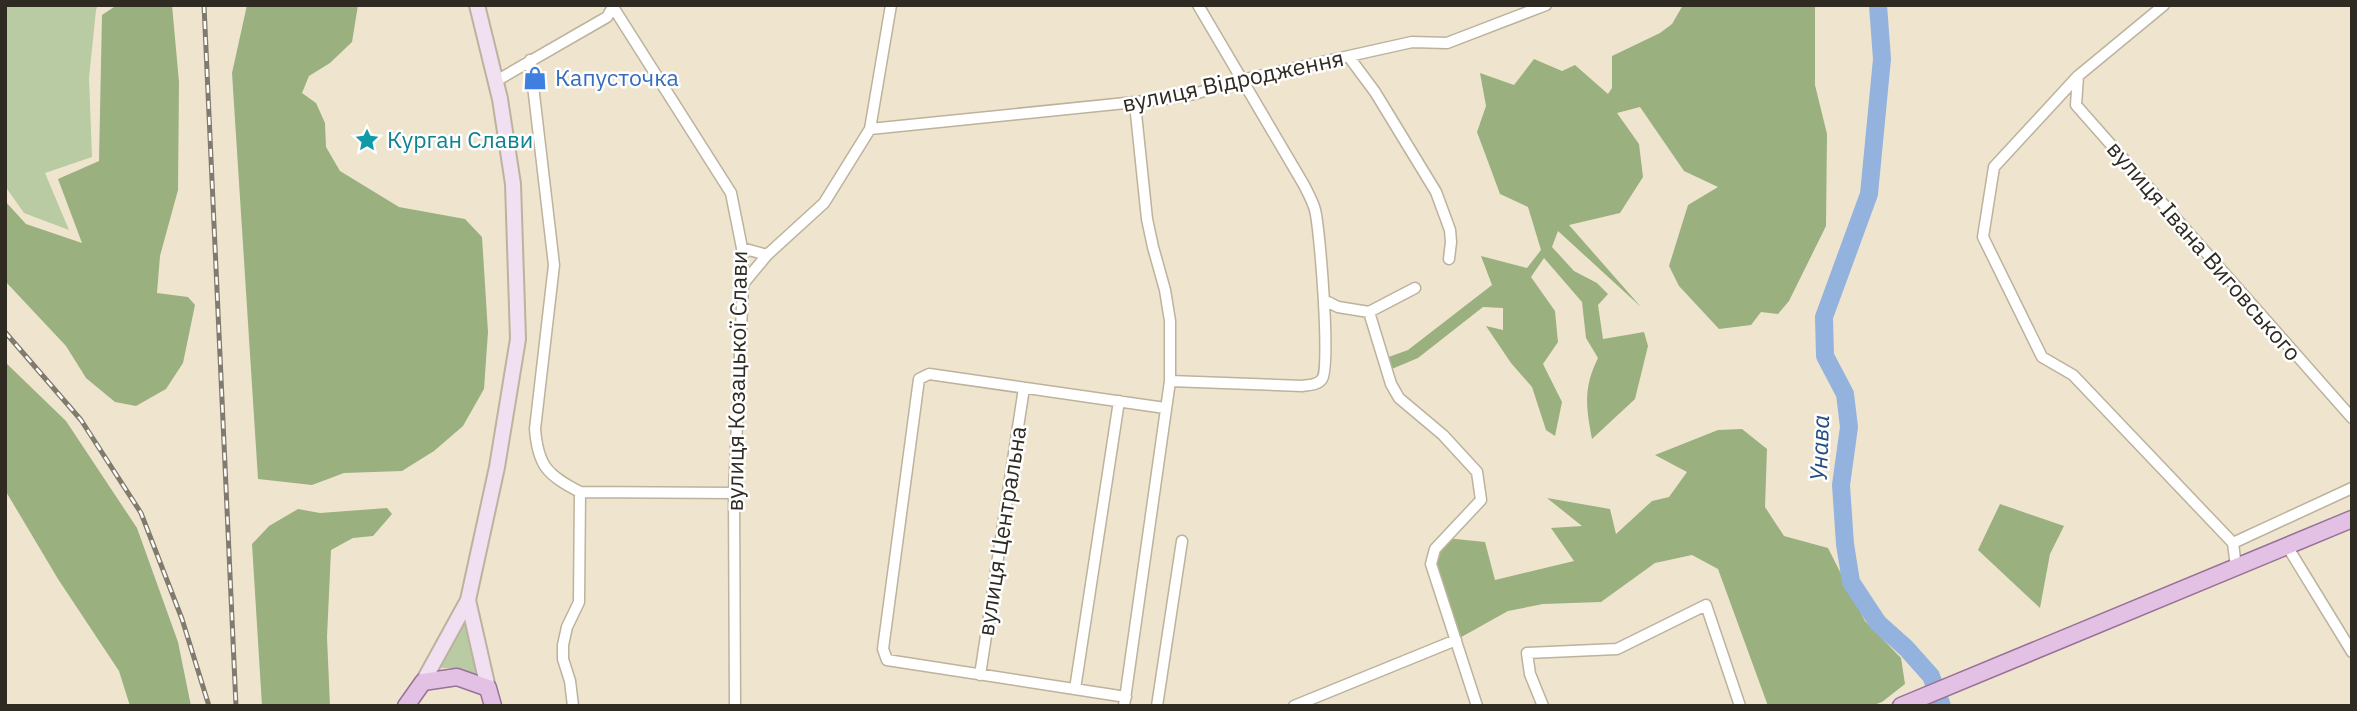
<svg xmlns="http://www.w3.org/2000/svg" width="2357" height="711" viewBox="0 0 2357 711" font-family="'IBM Plex Sans',sans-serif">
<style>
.green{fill:#b8cba2}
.forest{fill:#9ab07f}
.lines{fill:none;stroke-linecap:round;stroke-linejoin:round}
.river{stroke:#93b3de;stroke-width:18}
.street-casing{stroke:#bcb29d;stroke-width:13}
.secondary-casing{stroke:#bcb29d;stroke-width:18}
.primary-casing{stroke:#987196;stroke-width:19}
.street{stroke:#fff;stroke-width:10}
.secondary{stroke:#f1e0f2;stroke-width:14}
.primary{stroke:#e3c1e5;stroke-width:16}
.rail-casing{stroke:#817b6d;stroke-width:5}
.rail{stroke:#fff;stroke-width:2.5;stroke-dasharray:8;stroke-linecap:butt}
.labels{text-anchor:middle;stroke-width:5;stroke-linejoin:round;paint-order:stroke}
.shop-label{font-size:23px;fill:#366cbe;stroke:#fff;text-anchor:start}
.street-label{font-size:23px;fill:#2f2b23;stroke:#fff}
.culture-label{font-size:23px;fill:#0d838f;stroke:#fff;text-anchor:start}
.water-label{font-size:24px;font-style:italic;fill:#234e84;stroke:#fff}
</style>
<rect width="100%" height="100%" fill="#efe5cf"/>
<path class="green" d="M5,5H98L96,10L89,78L92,157L45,173L69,230L24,213L5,186Z
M464,618L481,676L460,668H441Z"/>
<path class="forest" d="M117,5H172L179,82L178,190L160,256L157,293L188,297L195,305L183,363L166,389L136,406L115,402L86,378L66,346L5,281V201L26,224L82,243L58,179L99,161L102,15Z
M247,5H358L352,42L330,63L309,76L302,93L316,103L325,123L326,147L340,171L399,207L465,219L482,237L488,332L484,389L463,426L434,451L402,471L344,473L312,485L258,479L232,73Z
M1683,5H1815V85L1827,134L1826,226L1789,301L1778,314L1761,312L1751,325L1719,329L1679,286L1669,266L1688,205L1718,187L1684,171L1640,107L1617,113L1639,144L1643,177L1620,213L1569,225L1641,307L1558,231L1552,247L1574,271L1597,283L1608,294L1598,305L1603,339L1644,332L1648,346L1635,399L1592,439C1586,407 1583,388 1598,358L1586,338L1582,302L1544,258L1531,277L1555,311L1558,342L1543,364L1562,402L1555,436L1546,430L1532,387L1511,363L1486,326L1503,330V308L1483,307L1418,358L1387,371L1383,359L1408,350L1492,285L1481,256L1527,268L1541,250L1528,207L1500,194L1477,132L1486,106L1480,73L1514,85L1534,59L1562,71L1575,65L1608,94L1612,88V56L1660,33L1672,24Z
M5,362L66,421L137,528L178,642L191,706H130L119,671L58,579L5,490Z
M1742,429L1767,449L1765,507L1784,536L1828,548L1865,621L1901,658L1905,684L1882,702L1871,706H1768L1718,569L1692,555L1655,563L1601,602L1543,604L1508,611L1456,640L1431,564L1446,538L1485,542L1495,580L1574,561L1551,528L1582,526L1547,498L1610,509L1616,534L1652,501L1669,497L1687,472L1655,455L1718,430Z
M2000,504L2064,526L2050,554L2040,608L1978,550Z
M387,508L392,514L373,536L353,538L331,550L327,637L330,706H262L252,544L269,526L298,509L320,513Z"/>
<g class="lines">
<path class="river" d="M1878,5L1882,59L1869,194L1824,317L1825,356L1845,394L1849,427L1841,485L1845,544L1851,582L1878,623L1906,648L1931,676L1942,706"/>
<g class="street-casing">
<path id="street" d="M2164,5L2078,76L2076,105L2352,418
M613,7L731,193L742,248L743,284L734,493L735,706
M1349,57L1375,92L1436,192L1450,230L1451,242L1449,259
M530,60L554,265L535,429C538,467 548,475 580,492L579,602L567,627L563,645V659L570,681L573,706
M2078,76L1994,167L1983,237L2042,357L2073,375L2233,543
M496,81L607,17L614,5
M870,129L1165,99L1194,94L1241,80L1412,42L1447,43L1546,5
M742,248L767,255
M743,284L767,255L824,203L870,129L891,5
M1324,300L1338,307L1369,312L1415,288
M1369,312L1391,384L1399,398L1443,435L1477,472L1481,500L1435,549L1431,564L1477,706
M1170,381L1302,386C1309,385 1318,385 1322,379C1331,370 1320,229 1315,210C1313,202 1308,193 1304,185L1198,5
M580,492L734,493
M2233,543L2352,488
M2233,543L2236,567
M2287,546L2352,652
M980,675L1024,388
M1075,689L1119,401
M1126,697L887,660L883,649L919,379L929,374L1165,408
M1124,706L1170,381V321L1165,290L1153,247L1147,219L1135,104
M1157,706L1182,541
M1294,706L1456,640
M1543,706L1530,674L1527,653L1617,649L1706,605L1740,706"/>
</g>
<g class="secondary-casing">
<path id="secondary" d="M468,600L488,688
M423,682L468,600L497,467L518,339L513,184L500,99L477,5"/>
</g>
<g class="primary-casing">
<path id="primary" d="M406,706L423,682L457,677L488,688L493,706
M1901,706L2352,519"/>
</g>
<use href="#street" class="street"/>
<use href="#secondary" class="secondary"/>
<use href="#primary" class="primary"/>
<g class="rail-casing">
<path id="rail" d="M204,5L236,706
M5,332L81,420L141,513L182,619L209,706"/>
</g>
<use href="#rail" class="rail"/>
</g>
<defs>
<g id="shop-bare" transform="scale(1.89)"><path d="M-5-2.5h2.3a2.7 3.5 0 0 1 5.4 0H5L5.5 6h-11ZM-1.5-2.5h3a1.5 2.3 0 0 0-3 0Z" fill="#3f7fe0" stroke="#fff" stroke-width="2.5" paint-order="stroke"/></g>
<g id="sight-bare" transform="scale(1.89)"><path d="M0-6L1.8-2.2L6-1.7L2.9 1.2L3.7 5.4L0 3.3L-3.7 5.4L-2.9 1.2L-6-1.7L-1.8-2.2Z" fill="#0f9aa8" stroke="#fff" stroke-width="2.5" paint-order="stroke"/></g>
</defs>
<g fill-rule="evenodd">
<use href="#shop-bare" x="535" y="78"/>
<use href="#sight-bare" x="367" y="140"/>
</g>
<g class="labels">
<g class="shop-label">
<text x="555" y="86">Капусточка</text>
</g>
<g class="street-label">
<text transform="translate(1233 81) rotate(-12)" y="8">вулиця Відродження</text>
<text transform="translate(2204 251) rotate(49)" y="8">вулиця Івана Виговського</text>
<text transform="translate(737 381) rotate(-89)" y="8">вулиця Козацької Слави</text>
<text transform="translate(1002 531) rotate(-81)" y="8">вулиця Центральна</text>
</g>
<g class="culture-label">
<text x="387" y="148">Курган Слави</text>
</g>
<g class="water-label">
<text transform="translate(1820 448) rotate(-88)" y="8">Унава</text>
</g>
</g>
<rect width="2357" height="711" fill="none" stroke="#2f2b23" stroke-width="14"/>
</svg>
